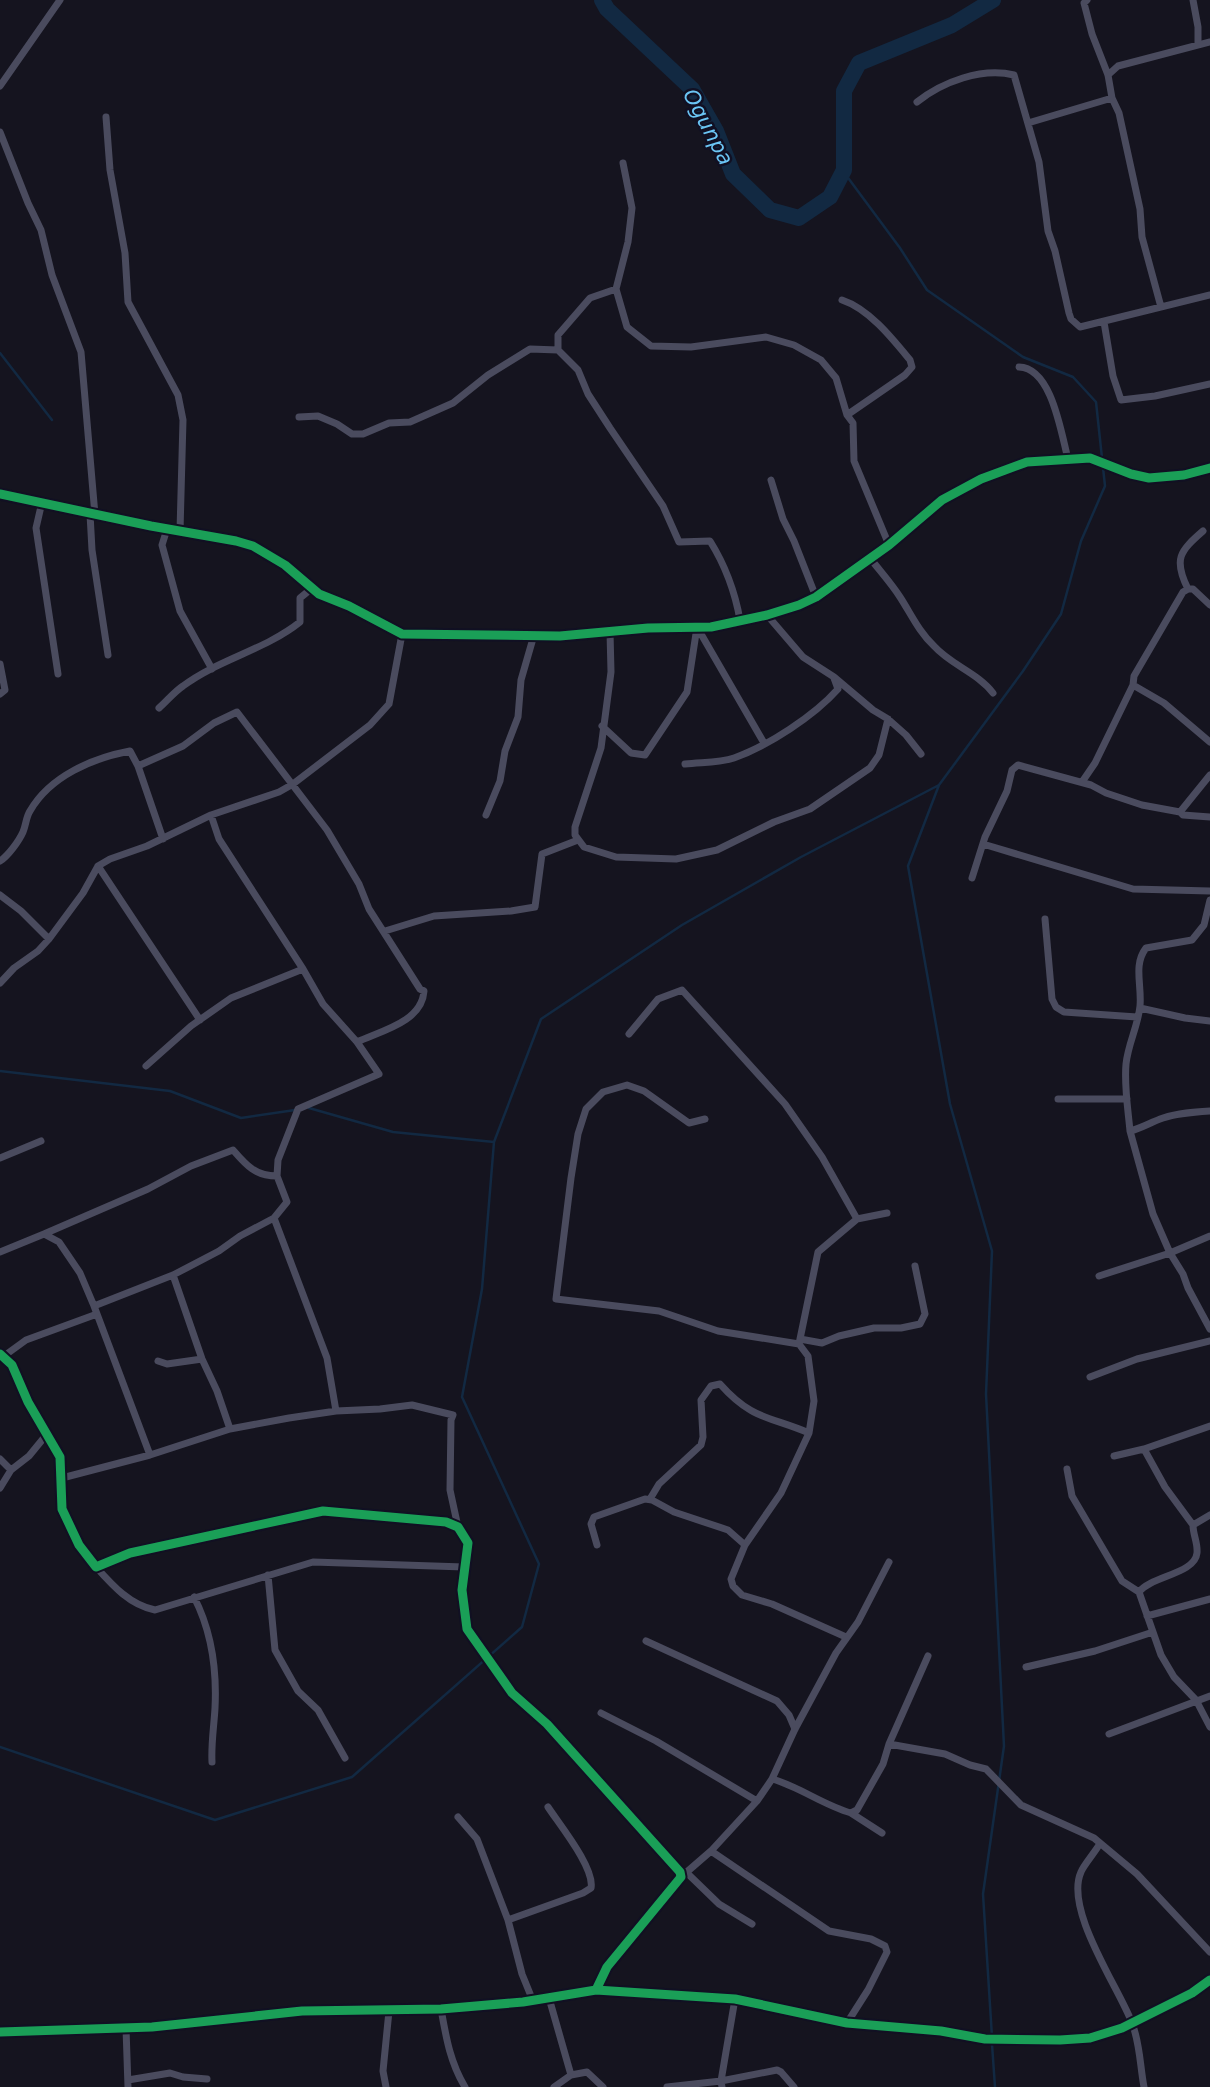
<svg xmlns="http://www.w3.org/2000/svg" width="1210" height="2087" viewBox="0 0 1210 2087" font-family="'DejaVu Sans',sans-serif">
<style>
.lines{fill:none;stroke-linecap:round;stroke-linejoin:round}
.stream{stroke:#122942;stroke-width:2.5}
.river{stroke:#122942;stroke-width:16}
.street{stroke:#4a4b5e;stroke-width:7}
.secondary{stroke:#4d5065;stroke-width:10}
.cycleway-casing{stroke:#111023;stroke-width:13}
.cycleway{stroke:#1a9f57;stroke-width:9}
.labels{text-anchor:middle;stroke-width:5;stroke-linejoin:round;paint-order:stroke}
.water-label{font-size:21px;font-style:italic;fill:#6bc5f4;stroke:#111023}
</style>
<rect width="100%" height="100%" fill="#15141f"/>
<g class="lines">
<path class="stream" d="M843,171L900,248L927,290L1023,357L1073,377L1096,402L1105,486L1081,541L1061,614L1023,671L939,785L908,866L950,1104L992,1251L986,1394L1004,1746L983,1894L992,2037
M0,353L52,420
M0,1071L170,1091L241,1118L295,1110
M309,1108L393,1132L494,1142
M0,1747L215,1820L352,1777L522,1627L539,1564L462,1397L482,1289L494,1142L541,1019L682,925L801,857L939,785
M992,2044L995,2087"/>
<path class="river" d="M602,0L607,9L692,89L716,131L733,174L770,210L799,218L830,197L844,170V91L859,63L952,25L993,0"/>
<path class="street" d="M1087,0L1084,3L1092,34L1108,75L1112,98L1119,113L1140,209L1142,237L1161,307
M1193,0L1198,27V44
M1108,75L1118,66L1210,42
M0,86L60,0
M917,102C942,82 982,67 1014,75L1039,162L1048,231L1055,251L1069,313L1071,319L1080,327L1210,295
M106,117L110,170L125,253L128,302L178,395L183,420L180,531
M1027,120L1028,123L1112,98
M0,132L28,203L41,230L52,275L81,352L95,515
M623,163L632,208L628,242L616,289L627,327L651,346L691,347L766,337L794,345L821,360L836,378L847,415L853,423L854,461L889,545
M616,289L590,298L558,335V350L578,370L588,394L610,428L663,506L679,542L710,541C725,565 735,592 740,620
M842,300C869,309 892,338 910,360L912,367L905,375L847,415
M1104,322L1113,376L1121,400L1155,396L1210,384
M1019,367C1052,368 1061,433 1068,459
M299,417L318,416L337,424L352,434H363L389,423L410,422L453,403L488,375L530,349L558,350
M771,480L783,519L794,541L816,597
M0,494L151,526L236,541L253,546L285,565L319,594L349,606L402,634L560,636L648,628L711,627L767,615L799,605L816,597L889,545L942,500L981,479L1027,462L1090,458L1131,474L1149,478L1184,475L1210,468
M42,502L36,528L58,674
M90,514L92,550L108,655
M167,529L162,545L180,611L212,669
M870,558C880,571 891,583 900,597C911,614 919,632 934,646C951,665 978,673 993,693
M1188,589C1173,559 1180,551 1203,531
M767,615L803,657L834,677L873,710L888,719L906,735L921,754
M610,632L611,672L601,748L575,827V835L584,847L616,857L676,859L717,850L774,822L810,809L870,768L879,755L888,719
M0,664L5,690L0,694
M159,708C167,701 174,692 183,686C219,659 265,650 300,622V598L311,589
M602,726L631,753L645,755L687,692L697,627L764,743
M1210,742L1164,703L1133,685L1134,676L1183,592L1188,589H1193L1210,605
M685,764C701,762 719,763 734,758C768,746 814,716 838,689L834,678
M1082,782L1095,763L1133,685
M1180,812L1210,775
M486,815L500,781L505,751L518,717L521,680L534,635
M163,839L138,766L183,746L214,723L237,712L327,830L359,884L369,909L420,989L424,991C422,1022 381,1031 357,1042
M983,844L1133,889L1210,891
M0,861C8,856 19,841 23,832C26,825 26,817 30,811C50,776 93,758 130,751L138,766
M98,866L200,1020
M972,878L985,837L1007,791L1012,770L1018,765L1091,785L1106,793L1142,805L1180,812L1183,815L1210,817
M0,895L21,911L49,939
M1210,900L1204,925L1192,940L1146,948C1133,965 1142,985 1140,1006C1138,1026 1128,1044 1126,1064C1124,1086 1128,1109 1130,1131C1142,1128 1151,1122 1163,1118C1178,1113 1194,1112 1210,1111
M1045,919L1052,999L1056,1007L1064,1012L1137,1017
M385,931L434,916L511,911L535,907L542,854L578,840
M0,983L14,968L38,951L49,939L83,893L98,866L110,859L147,846L211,815L279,792L293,784L370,725L389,704L402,634
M1140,1008L1185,1018L1210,1021
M629,1034L658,999L682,990L785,1104L822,1157L857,1219
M146,1066L191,1026L231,998L303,969L219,839L211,815
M1058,1099H1127
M705,1119L689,1123L644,1091L627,1085L603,1092L586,1109L578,1134L571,1178L556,1299L659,1311L718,1331L799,1344
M1130,1131L1153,1214L1170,1253L1183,1274L1188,1288L1210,1329
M0,1158L41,1141
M274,1218L327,1358L336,1411
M44,1234L148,1189L191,1166L233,1150C246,1165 255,1176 277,1176
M0,1252L44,1234L59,1242L80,1273L94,1306L150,1455
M173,1275L202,1359L217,1391L230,1429
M1099,1276L1170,1253L1210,1236
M94,1306L173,1275L219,1251L240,1236L274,1218L287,1202L277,1176L278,1160L298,1109L379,1074L357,1042L323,1004L303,969
M800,1339L818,1252L857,1219L887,1213
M0,1354L12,1365L28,1402L60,1457L62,1509L79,1545L96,1567L130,1553L323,1511L446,1522L458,1527L468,1543L462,1590L467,1629L512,1693L547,1724L680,1872L681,1877L607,1967L596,1990
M4,1356L26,1340L97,1314
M158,1361L167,1364L202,1359
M1090,1377L1137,1359L1210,1341
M1114,1456L1144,1449
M0,1459L11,1470
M1067,1469L1072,1496L1109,1559L1122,1581L1139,1592
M62,1478L150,1455L230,1429L289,1418L336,1411L380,1409L412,1405L453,1415L451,1420L450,1490L458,1527
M0,1488L11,1470L29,1456L47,1434
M650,1499L659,1484L701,1445L703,1437L701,1400L711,1386L720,1384C752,1420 769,1416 809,1433
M1193,1525L1165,1487L1144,1449L1210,1426
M597,1545L591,1524L594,1517L645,1499L652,1500L674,1512L728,1530L745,1545L731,1579L733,1586L742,1595L772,1604L846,1637
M745,1545L781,1493L809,1433L814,1401L808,1356L799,1344L800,1339L822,1343L839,1336L874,1328H901L920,1324L925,1314L915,1266
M96,1567C113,1586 130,1605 155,1610L313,1562L464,1567
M268,1575L275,1650L298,1691L318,1710L345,1758
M1139,1592L1161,1655L1174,1677L1196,1700L1210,1727
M1139,1592C1151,1576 1195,1574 1197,1553C1198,1543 1193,1535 1193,1525L1210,1515
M194,1597C212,1632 217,1668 215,1708C214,1726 211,1744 212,1762
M1147,1616L1210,1599
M646,1641L777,1701L789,1715L795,1729
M1026,1667L1095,1651L1153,1632
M601,1713L656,1741L757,1801
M1109,1734L1210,1696
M889,1744L945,1754L970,1765L986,1769L1021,1805L1094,1838L1137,1874L1210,1952
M772,1779C800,1787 823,1805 851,1813L857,1810L883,1764L889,1744L928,1656
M851,1813L882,1833
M458,1817L477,1839L508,1920L522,1974L533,2001
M1099,1845C1095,1852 1083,1866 1081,1872C1064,1910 1119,1988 1132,2023C1140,2043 1140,2066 1144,2087
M711,1851L829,1931L871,1939L885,1946L887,1952L868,1990L847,2023
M686,1872L719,1904L752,1924
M681,1877L711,1851L757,1801L772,1779L795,1729L836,1653L858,1622L889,1562
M508,1920L583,1893L591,1888C595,1868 559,1824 548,1807
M549,1998L571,2075L587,2072L603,2087
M441,2009C446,2037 450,2062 465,2087
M126,2028L128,2087
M128,2080L170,2073L183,2077L207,2079
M386,2087L383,2071L389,2011
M554,2087L571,2075
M667,2087L721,2081L777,2070L781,2072L794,2087
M722,2087L721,2081L735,1999"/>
<path class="secondary" d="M0,2032L152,2027L302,2011L441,2009L523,2002L596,1990L735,1999L847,2023L941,2031L985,2039L1060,2040L1090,2038L1122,2028L1192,1993L1210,1980"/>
<g class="cycleway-casing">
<path id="cycleway" d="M0,494L151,526L236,541L253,546L285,565L319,594L349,606L402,634L560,636L648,628L711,627L767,615L799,605L816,597L889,545L942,500L981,479L1027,462L1090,458L1131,474L1149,478L1184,475L1210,468
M0,1354L12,1365L28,1402L60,1457L62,1509L79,1545L96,1567L130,1553L323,1511L446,1522L458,1527L468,1543L462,1590L467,1629L512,1693L547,1724L680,1872L681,1877L607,1967L596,1990
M0,2032L152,2027L302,2011L441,2009L523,2002L596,1990L735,1999L847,2023L941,2031L985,2039L1060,2040L1090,2038L1122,2028L1192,1993L1210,1980"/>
</g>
<use href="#cycleway" class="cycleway"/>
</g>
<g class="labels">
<g class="water-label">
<text transform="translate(708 127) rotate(62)" y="7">Ogunpa</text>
</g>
</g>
</svg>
